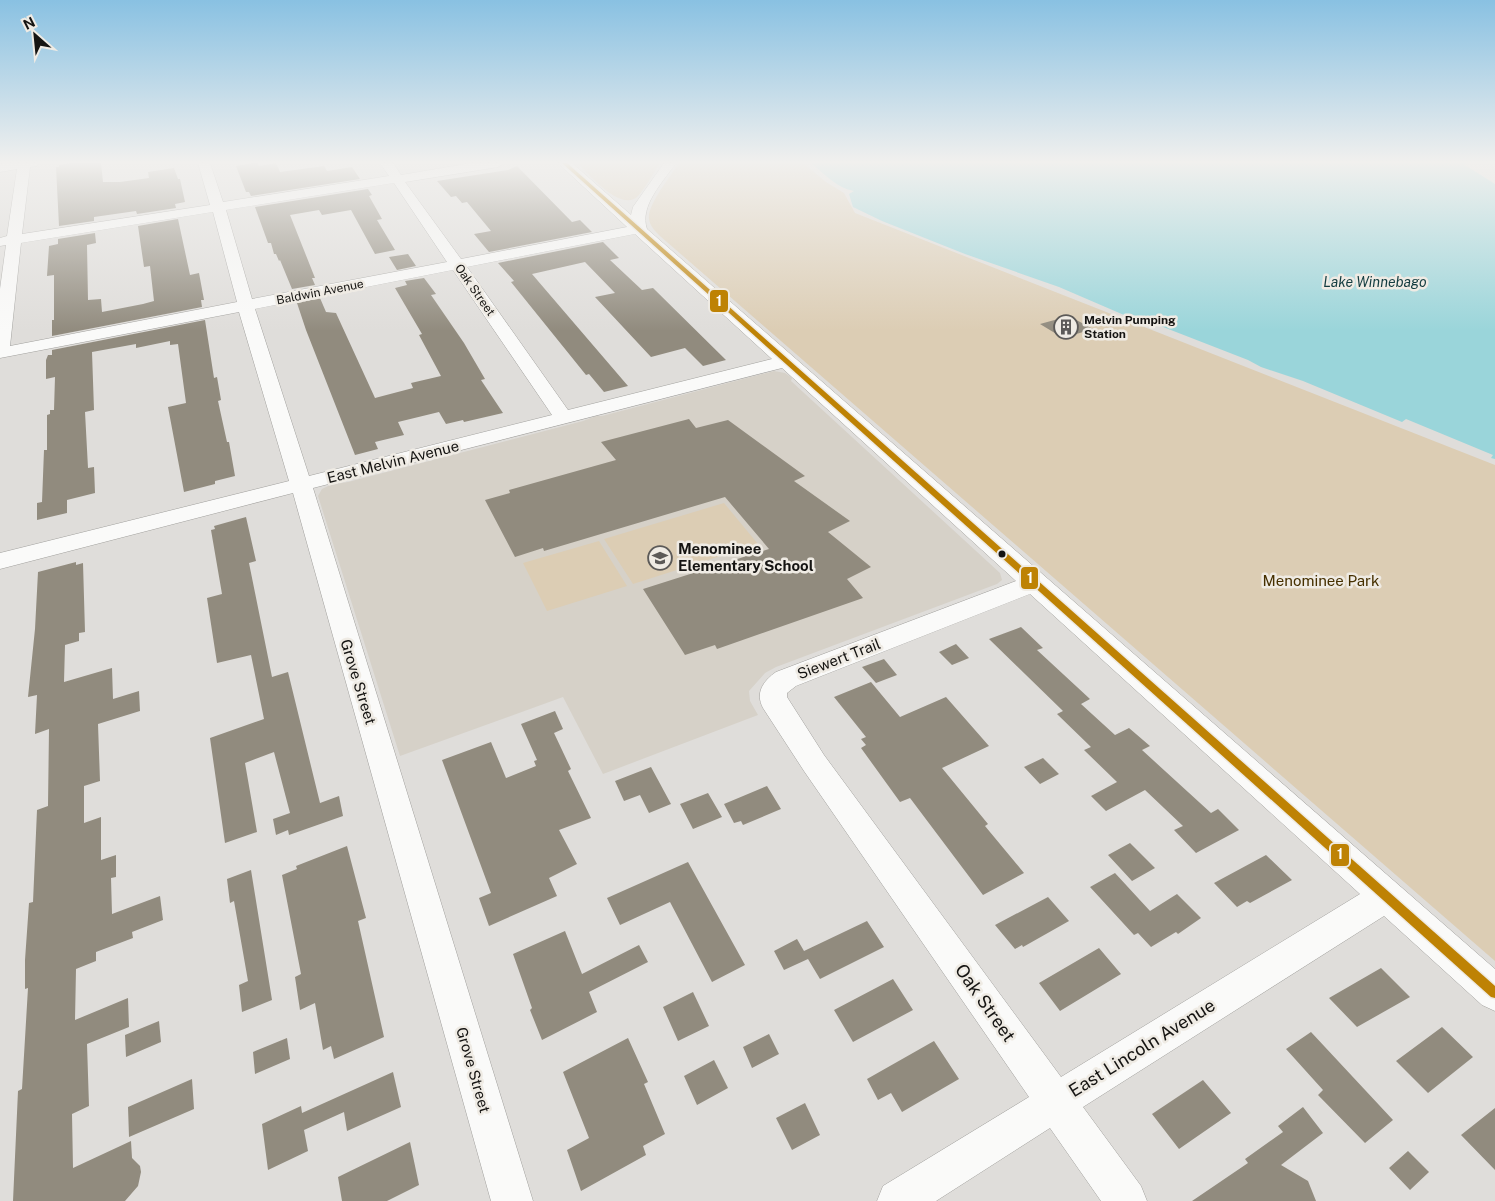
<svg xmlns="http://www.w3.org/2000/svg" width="1495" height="1201" viewBox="0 0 1495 1201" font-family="'Public Sans',sans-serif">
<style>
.built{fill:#d6d1c8}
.green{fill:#dccdb4}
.water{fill:#9ad5da}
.building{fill:#918b7e}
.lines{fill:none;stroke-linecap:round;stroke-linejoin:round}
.minor-casing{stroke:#a1a09d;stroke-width:1}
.minor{fill:#fafaf9;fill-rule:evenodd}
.bus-1-casing{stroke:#efebe4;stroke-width:3}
.bus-1{fill:#be8204;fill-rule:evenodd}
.bus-dot{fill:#151412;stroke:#efebe4;stroke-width:2}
.labels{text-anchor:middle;stroke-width:5;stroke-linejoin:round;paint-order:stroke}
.far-street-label{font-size:12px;fill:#151412;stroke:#efebe4}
.far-poi-label{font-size:12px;font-weight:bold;fill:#151412;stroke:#efebe4;text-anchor:start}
.far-water-label{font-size:14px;font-style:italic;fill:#133c40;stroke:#efebe4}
.street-label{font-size:15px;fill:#151412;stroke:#efebe4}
.poi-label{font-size:15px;font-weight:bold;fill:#151412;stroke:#efebe4;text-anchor:start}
.park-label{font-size:15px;fill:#463000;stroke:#efebe4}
.near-street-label{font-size:18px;fill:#151412;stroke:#efebe4}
.line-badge{stroke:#efebe4;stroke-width:2}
.badge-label{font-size:14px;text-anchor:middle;font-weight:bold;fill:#fff}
</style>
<rect width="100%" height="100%" fill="#dfddda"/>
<path class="built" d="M774,371L785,373L792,378L791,381L1000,573L1002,580L997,584L776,667L765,673L749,691L750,701L758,715L603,774L563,697L400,756L318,496L322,489L330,485L348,482L583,421L596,416H602Z"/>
<path class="green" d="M577,163H660C653,174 646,187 638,196C621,213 589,174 577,163Z
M679,163H803L826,182L844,193L855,213L1495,465V961L660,236C655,231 650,226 649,219C647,205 671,176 679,163Z
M724,503L758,544L633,584L604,539Z
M599,541L627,586L547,611L523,563Z"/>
<path class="water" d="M811,163H1483H1469L1465,165L1495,184V459L1491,458L1493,455L1406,419L1402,422L1303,381L1261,367L1248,360L1140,318L1124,315L1059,287L965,254L882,221L853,207L849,194L854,191C835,187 826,175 811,163Z"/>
<path class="building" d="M70,163H101L103,182H120L149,178L148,172L174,168L178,179H180L185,202L175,204L176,208L137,214L136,211L94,217V221L59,226L56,167H59V165Z
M253,163H257L259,166L276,163L280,172L324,166L327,171L352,167L360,179L251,196L249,192H246L236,166Z
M517,166L572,222L580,220L592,232L489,252L474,234L491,231L467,202L462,203L456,196L451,197L437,181L508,170Z
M368,189L372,195L369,196L382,219L377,220L395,250L375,254L351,210L322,215L319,210L290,215L315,278H312L315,285L292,289L280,260L279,261L276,254H274L271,243H268L255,207Z
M178,219L190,275L199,273L204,300H201L202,307L52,336V320H54V275L47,276L49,246L58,244V239L95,233L96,243L87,245L88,300L101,299L102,312L143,304L154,301L150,266L144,267L138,226Z
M603,242L619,258L610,260L642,290L653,288L726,360L703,366L685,348L651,357L595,297L615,293L585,262L532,274L628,386L604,392L589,374L586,375L511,282L514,281L498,263Z
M408,254L416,266L397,270L389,257Z
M424,278L436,294L431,295L464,343L485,379L481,380L503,413L464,422L463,420L446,424L439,412L398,422L404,435L375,442L378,449L355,455L306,330L297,303L320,298L326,312L336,313L375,398L413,388L411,383L441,376L419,335L422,334L395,288L407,285L405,281Z
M1069,316L1093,329L1063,338L1040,324Z
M205,320L214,378L217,377L221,400L218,401L227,442H229L235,476L215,481V484L184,492L168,407L186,403L178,344L170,345V341L136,348V344L92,352L94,410L85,412L88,468L94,467L95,493L67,500V513L37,520V503L42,502L44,450H47V415L50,414V410H54L55,377L46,379V360L48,355H52V350Z
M689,419L696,428L728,420L805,476L794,481L850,521L828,532L871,567L847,579L863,598L717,649L715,645L685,655L643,589L769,549L725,497L544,551L543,548L515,557L485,500L510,493L509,490L616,460L601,442Z
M246,517L256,561L249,563L272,677L288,672L320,803L339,796L343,816L289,835L288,830L276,835L273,819L290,813L274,752L245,763L257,832L225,843L210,738L264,719L251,655L217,663L207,598L222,594L211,530L215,529L214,526Z
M76,562V565L83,563L85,632L79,633V641L65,645L64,682L112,668L113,699L139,691L140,711L98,724L100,781L84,786V823L101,817V860L116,855V877L111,878L112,914L160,896L163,920L132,932L133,938L96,952V961L76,969L75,1020L128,998L129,1027L87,1044L89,1106L72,1114L73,1168L131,1141L132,1158L140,1166L141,1172L138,1186L125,1201H13L18,1091L22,1089L28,988L25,989V960L29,903L33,902L37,810L48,806L49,729L35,734L37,695L28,697L35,629L38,572Z
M1021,627L1043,648L1037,650L1090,699L1081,704L1115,735L1129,728L1150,746L1142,750L1211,813L1218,809L1239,830L1196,853L1174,830L1183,826L1145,790L1106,811L1091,796L1117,782L1084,750L1091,747L1057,714L1063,711L989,639Z
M956,644L969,658L952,665L939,652Z
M884,659L897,675L876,683L862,667Z
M871,682L900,717L946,697L989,746L942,768L988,824L985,826L1024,873L983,895L910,798L900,802L861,748L866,745L861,739L866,737L834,697Z
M555,711L563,729L554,733L571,769L568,771L591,818L559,830L577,864L549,878L557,896L489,926L479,898L491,893L442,760L491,742L506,778L536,766L534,761L537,760L521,724Z
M1043,758L1059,774L1040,784L1024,767Z
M651,767L671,804L649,813L640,795L624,801L615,781Z
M767,786L781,809L743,825L741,821L734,823L724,804Z
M708,793L722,817L693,829L680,804Z
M1130,843L1155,868L1132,881L1108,855Z
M347,846L366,918L358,921L384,1037L334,1059L331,1046L323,1050L315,1003L300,1010L295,977L301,974L282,875L297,869L296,866Z
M1266,855L1292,880L1250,903L1247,901L1237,907L1214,883Z
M688,862L745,965L712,982L670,902L620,925L607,898Z
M251,870L272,1000L242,1012L239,985L248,981L234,901L230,903L227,879Z
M1115,873L1150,911L1177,894L1201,918L1178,934L1176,932L1151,947L1138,933L1134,935L1090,887Z
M1048,897L1069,921L1023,947L1022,945L1015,949L995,925Z
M867,921L884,947L820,979L808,959L784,970L774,951L797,939L804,951Z
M565,931L582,974L639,945L648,962L589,992L597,1012L542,1040L530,1010L532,1008L513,954Z
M1099,948L1121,974L1060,1011L1039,983Z
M1381,968L1410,997L1357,1027L1329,998Z
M893,979L913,1010L853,1042L834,1010Z
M693,992L709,1026L678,1041L663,1007Z
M159,1021L161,1042L126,1057L125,1035Z
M1442,1027L1473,1057L1428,1093L1396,1061Z
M1311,1032L1393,1120L1365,1143L1318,1095L1323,1090L1286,1049Z
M769,1034L779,1054L752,1068L743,1047Z
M287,1038L290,1059L255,1074L253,1052Z
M628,1038L648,1082L644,1084L665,1134L643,1146L646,1155L581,1191L567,1150L589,1138L563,1072Z
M934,1041L959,1079L902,1112L891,1093L878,1100L867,1079Z
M714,1060L728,1088L697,1105L684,1076Z
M393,1072L401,1107L347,1131L344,1112L304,1130L308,1151L268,1170L262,1124L301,1106L302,1113Z
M192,1079L194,1109L129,1137L128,1107Z
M1203,1080L1231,1113L1179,1149L1152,1114Z
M805,1103L820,1135L792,1150L776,1118Z
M1303,1107L1323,1133L1281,1165L1308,1181L1316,1201H1192L1248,1163L1245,1159L1283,1132L1278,1126Z
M1495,1108V1170L1461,1135Z
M410,1142L419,1185L387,1201H342L338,1177Z
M1408,1151L1429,1172L1410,1190L1389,1168Z"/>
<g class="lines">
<g class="minor-casing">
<path id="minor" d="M6,163H39L37,166L30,167L22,234L210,205L198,163H210L223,202L389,176L380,163H393L401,175L472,163H504L498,167L405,182L461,259L627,227L558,163H572L631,215L633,207L664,163H676C663,182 639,206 647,229L1495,969V1011L1482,1005L1384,916L1083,1107L1141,1186L1147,1201H1101L1050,1128L936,1201H877L883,1186L1029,1097L804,771L763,708C755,693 763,681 776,672L1016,581L782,368L313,488L533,1201H491L293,493L0,569V553L289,481L239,312L0,358V289L6,245L0,246V238L7,236L17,169L0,172V164ZM394,183L447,262L252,299L226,210ZM213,212L237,302L10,346L21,243ZM635,234L772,359L568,410L467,267ZM453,270L552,415L309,476L255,309ZM1030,594L1360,894L1061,1077L824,755L787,697V693L796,686Z"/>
</g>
<use href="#minor" class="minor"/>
<g class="bus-1-casing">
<path id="bus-1" d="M562,163H567L1495,986V998L1491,997Z"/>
</g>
<use href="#bus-1" class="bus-1"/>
</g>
<linearGradient id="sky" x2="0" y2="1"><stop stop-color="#89c1e2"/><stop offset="0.49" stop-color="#f1f0ee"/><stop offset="1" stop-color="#f1f0ee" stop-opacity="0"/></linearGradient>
<rect width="1495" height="331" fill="url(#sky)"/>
<defs>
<g id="building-ring" transform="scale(1.25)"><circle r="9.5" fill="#efebe4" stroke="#5c5a58" stroke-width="1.5"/><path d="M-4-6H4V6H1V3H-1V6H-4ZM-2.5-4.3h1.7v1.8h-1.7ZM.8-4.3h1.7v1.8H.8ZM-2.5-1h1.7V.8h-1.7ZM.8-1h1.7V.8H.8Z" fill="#5c5a58"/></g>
<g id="school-ring" transform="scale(1.25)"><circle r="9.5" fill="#efebe4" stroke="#5c5a58" stroke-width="1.5"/><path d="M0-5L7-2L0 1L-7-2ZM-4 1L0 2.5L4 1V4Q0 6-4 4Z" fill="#5c5a58"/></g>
</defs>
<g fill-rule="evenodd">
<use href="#building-ring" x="1066" y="327"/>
<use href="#school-ring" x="660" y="558"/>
</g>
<circle class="bus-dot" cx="1002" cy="554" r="4.5"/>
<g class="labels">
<g class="far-street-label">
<text transform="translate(475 290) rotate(55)" y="4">Oak Street</text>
<text transform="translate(320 292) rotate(-11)" y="4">Baldwin Avenue</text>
</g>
<g class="far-poi-label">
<text x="1084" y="324">Melvin Pumping<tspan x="1084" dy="14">Station</tspan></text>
</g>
<g class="far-water-label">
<text x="1375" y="287">Lake Winnebago</text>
</g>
<g class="street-label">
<text transform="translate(393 462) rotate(-14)" y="5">East Melvin Avenue</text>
<text transform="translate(839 659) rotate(-21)" y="5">Siewert Trail</text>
<text transform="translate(358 682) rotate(73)" y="5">Grove Street</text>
<text transform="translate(473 1070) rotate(74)" y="5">Grove Street</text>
</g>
<g class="poi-label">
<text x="678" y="554">Menominee<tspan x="678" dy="17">Elementary School</tspan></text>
</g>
<g class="park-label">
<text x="1321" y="586">Menominee Park</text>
</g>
<g class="near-street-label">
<text transform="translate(985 1003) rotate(55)" y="6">Oak Street</text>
<text transform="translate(1142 1048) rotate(-32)" y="6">East Lincoln Avenue</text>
</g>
</g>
<g class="line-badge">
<rect x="709" y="289" width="20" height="24" rx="5" fill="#be8204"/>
<rect x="1020" y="566" width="19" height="24" rx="5" fill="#be8204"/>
<rect x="1330" y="843" width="20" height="24" rx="5" fill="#be8204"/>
</g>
<g class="badge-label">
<text x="719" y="306">1</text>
<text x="1030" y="583">1</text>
<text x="1340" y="859">1</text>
</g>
<g transform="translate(35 35) rotate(333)" stroke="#efebe4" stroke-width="4" paint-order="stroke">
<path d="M0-4L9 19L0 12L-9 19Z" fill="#151412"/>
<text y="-8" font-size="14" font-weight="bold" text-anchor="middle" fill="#151412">N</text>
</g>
</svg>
